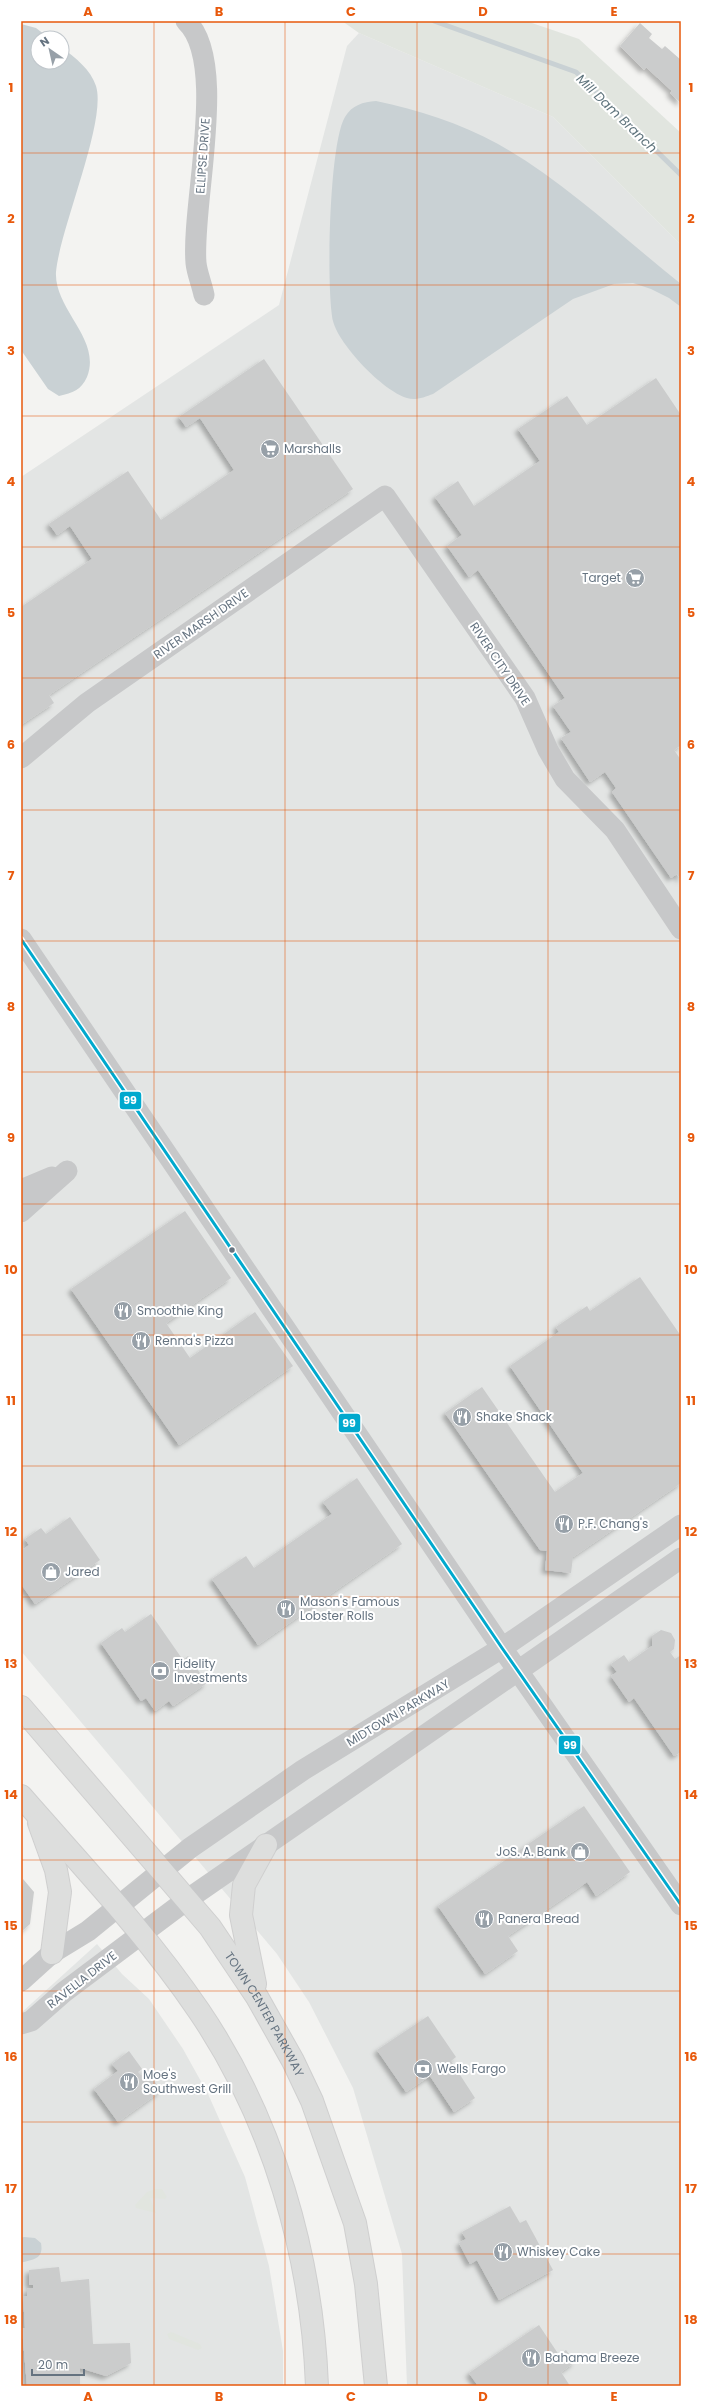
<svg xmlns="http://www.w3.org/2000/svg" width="702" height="2407" viewBox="0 0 702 2407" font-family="Poppins,sans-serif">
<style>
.built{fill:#e3e5e4}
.green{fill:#e1e5df}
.water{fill:#c9d1d4}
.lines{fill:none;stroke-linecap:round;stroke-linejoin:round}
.stream{stroke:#c9d1d4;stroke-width:5}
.building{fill:#cbcccc;filter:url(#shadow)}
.secondary-casing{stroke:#cfcfcf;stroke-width:24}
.street{stroke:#c7c8c9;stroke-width:21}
.secondary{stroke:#dddedd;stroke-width:22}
.bus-1-casing{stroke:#fff;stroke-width:6}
.bus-1{stroke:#00a9ce;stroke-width:3}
.grid{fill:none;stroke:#e8590c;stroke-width:1;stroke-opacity:0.55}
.bus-dot{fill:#657380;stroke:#fff;stroke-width:1.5}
.labels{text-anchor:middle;stroke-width:4;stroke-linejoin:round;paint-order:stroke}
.street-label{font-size:12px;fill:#657380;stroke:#fff}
.poi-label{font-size:12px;fill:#657380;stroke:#fff;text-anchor:start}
.water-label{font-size:13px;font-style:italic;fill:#60757e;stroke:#fff}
.line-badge{stroke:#fff;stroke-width:1.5}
.badge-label{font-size:11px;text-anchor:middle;font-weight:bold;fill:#fff}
.neatline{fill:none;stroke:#e8590c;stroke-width:1.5}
.grid-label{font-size:13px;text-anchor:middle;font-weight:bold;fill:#e8590c}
</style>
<defs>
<filter id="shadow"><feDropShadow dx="-3.5" dy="3.5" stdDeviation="2" flood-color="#0004"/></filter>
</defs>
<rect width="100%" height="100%" fill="#f3f3f1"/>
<path class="built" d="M359,33L553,117L681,245V2386H407L402,2254L353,2088L309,2002L277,1954L21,1651V477L279,305L347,46Z
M97,1944L122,1974L149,1999L183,2049L208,2094L245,2177L269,2266L283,2351V2386H21V2013Z"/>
<path class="green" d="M342,21H526L579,39L681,133V245L553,117L359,33Z
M155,2189H162L167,2197L165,2199L150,2198L156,2213L136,2208L135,2205L147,2192Z
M171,2332L200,2344L202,2348L198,2350L169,2339L167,2334Z"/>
<path class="water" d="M21,24L36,28L49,38H38V62H62V48C75,57 91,70 96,86C107,121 60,228 56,272C54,310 102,339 87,377C81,390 73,393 59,396L48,389L21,350Z
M376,101C418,110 460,123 498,144C563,180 623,238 681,284V307L669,298L651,289L633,283L614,284L573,299L433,394C425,397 415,401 407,398C383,391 339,345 333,321C326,289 329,143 345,117C352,105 363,102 376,101Z
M24,2237L35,2238L41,2243C44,2260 33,2259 21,2263V2238Z"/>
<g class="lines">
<path class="stream" d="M434,21L576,72L681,175"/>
</g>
<path class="building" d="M640,23L652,34L649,38L662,49L665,46L681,60V103L670,93L672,91L646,67L644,70L620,46Z
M264,359L353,489L49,695L54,703L21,725V607L92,559L70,526L57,535L49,524L128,471L161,520L234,470L200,418L186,427L179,417Z
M656,378L681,415V745L674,750L681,760V880L677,874L671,878L612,792L616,788L605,772L590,782L561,738L571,732L553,706L565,698L478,570L469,577L447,546L462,535L435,497L458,481L474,506L540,461L518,429L567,396L587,425Z
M185,1211L231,1278L166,1323L190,1358L255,1312L293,1366L179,1445L71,1289Z
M640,1277L681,1336V1483L573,1557L571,1573L545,1570L547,1551L540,1550L445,1413L482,1387L555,1492L583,1473L510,1366L559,1332L556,1327L587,1306L590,1311Z
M357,1478L402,1544L258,1645L212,1579L246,1556L254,1568L332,1514L323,1502Z
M70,1517L100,1560L35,1604L21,1584V1551L29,1545L25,1539L41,1528L46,1534Z
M151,1614L183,1660L188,1656L207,1683L173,1706L169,1701L155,1711L146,1698L141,1701L101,1643L122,1628L125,1632Z
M661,1630L671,1633L675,1640L674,1649L670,1652L675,1659L681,1655V1752L674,1756L634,1698L629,1702L611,1676L617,1672L611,1664L624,1655L629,1662L652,1646V1636Z
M584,1806L630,1872L596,1896L587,1882L508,1936L518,1951L485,1974L438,1906Z
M23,1879L34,1892L30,1924L21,1932Z
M428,2016L456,2057L451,2061L475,2098L454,2112L430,2076L406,2092L377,2050Z
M129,2051L142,2069L138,2072L141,2075L147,2070L161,2091L118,2122L94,2089L118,2071L112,2064Z
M510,2206L520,2223L526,2220L553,2270L499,2300L477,2260L470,2264L459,2243L466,2239L462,2232Z
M59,2267L61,2282L89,2279L93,2344L130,2343L131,2363L106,2376L80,2368V2386H27L22,2328H25L23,2296H27V2289L33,2288V2285H29V2270Z
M539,2325L559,2355L566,2350L575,2362L561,2372L570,2386H478L469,2373Z"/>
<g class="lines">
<g class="secondary-casing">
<g id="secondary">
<path id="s1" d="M21,1707L210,1927L257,1997L293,2061L312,2101L355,2223L366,2284L376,2386"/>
<path d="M21,1796C82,1866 146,1933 199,2011C273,2120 312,2255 317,2386"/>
<path d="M39,1823L56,1870L60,1892L52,1953"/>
<path d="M255,1984L241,1915L244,1885L266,1845"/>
</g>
</g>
<path class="street" d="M186,21C229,61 191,205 196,263C197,273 202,285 204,295
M21,758L87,703L385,496L525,698L548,750L565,779L615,830L681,929
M21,939L502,1648L681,1905
M21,1190L52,1177
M21,1212L67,1171
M21,1981L52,1953L88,1931L190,1848L303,1770L502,1648L681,1525
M21,2024L31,2021L64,1992L188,1899L681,1558"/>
<use href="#secondary" class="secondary"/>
<g class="bus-1-casing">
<path id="bus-1" d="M21,939L502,1648L681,1905"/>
</g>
<use href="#bus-1" class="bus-1"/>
</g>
<path class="grid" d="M154,21V2386M285,21V2386M417,21V2386M548,21V2386M21,153H681M21,285H681M21,416H681M21,547H681M21,678H681M21,810H681M21,941H681M21,1072H681M21,1204H681M21,1335H681M21,1466H681M21,1597H681M21,1729H681M21,1860H681M21,1991H681M21,2122H681M21,2254H681"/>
<defs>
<g id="supermarket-disc" transform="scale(1)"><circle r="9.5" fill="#97a0a8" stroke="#fff"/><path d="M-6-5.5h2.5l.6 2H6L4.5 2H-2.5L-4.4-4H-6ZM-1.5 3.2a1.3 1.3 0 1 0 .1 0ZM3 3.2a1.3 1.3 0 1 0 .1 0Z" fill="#fff"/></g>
<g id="restaurant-disc" transform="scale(1)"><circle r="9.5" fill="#97a0a8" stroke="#fff"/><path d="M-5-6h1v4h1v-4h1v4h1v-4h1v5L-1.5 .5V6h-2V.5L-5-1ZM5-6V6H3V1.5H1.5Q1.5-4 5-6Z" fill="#fff"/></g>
<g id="shop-disc" transform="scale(1)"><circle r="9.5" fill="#97a0a8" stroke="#fff"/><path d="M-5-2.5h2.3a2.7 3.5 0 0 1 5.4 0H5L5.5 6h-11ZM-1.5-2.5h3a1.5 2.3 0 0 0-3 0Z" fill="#fff"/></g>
<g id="bank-disc" transform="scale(1)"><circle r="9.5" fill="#97a0a8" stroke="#fff"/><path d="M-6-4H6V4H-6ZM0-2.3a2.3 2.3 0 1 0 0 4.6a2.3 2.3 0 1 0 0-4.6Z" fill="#fff"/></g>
</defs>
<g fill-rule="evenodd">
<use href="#supermarket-disc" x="270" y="449"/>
<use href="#supermarket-disc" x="635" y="578"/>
<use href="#restaurant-disc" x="123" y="1311"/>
<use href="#restaurant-disc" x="141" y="1341"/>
<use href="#restaurant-disc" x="462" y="1417"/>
<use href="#restaurant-disc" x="564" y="1524"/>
<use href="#shop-disc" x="51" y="1572"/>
<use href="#restaurant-disc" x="286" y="1609"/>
<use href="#bank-disc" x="160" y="1671"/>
<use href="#shop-disc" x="580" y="1852"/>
<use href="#restaurant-disc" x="484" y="1919"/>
<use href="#bank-disc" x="423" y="2069"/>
<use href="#restaurant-disc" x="129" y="2082"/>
<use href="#restaurant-disc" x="503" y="2252"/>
<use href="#restaurant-disc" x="531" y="2358"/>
</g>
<circle class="bus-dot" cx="232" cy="1250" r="3.5"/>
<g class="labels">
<g class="street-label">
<text transform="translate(203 156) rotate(-86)" y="4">ELLIPSE DRIVE</text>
<text transform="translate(201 624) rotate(-35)" y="4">RIVER MARSH DRIVE</text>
<text transform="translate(500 664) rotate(56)" y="4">RIVER CITY DRIVE</text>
<text transform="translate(398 1713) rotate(-31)" y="4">MIDTOWN PARKWAY</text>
<text transform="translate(82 1980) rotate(-38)" y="4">RAVELLA DRIVE</text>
<text dy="4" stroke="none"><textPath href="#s1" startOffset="393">TOWN CENTER PARKWAY</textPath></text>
</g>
<g class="poi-label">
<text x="284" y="453">Marshalls</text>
<text x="621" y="582" text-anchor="end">Target</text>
<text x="137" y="1315">Smoothie King</text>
<text x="155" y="1345">Renna's Pizza</text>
<text x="476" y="1421">Shake Shack</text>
<text x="578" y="1528">P.F. Chang's</text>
<text x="65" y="1576">Jared</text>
<text x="300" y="1606">Mason's Famous<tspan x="300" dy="14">Lobster Rolls</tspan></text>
<text x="174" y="1668">Fidelity<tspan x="174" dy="14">Investments</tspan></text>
<text x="566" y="1856" text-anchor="end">JoS. A. Bank</text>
<text x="498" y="1923">Panera Bread</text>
<text x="437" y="2073">Wells Fargo</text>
<text x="143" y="2079">Moe's<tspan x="143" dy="14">Southwest Grill</tspan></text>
<text x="517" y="2256">Whiskey Cake</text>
<text x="545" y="2362">Bahama Breeze</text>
</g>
<g class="water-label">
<text transform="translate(617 113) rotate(44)" y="5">Mill Dam Branch</text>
</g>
</g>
<g class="line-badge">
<rect x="119" y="1091" width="23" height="19" rx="4" fill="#00a9ce"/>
<rect x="338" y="1413" width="23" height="20" rx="4" fill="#00a9ce"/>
<rect x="558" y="1735" width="23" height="20" rx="4" fill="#00a9ce"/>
</g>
<g class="badge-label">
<text x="130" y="1104">99</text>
<text x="349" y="1427">99</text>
<text x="570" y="1749">99</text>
</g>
<rect width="702" height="2407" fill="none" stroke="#ffffff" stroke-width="44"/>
<g transform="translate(50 50) rotate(326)"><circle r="19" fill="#ffffff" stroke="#c1c7cc"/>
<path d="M0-3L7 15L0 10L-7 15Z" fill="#97a0a8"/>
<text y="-6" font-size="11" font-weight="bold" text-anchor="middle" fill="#657380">N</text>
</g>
<path d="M32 2369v6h52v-6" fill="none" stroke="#657380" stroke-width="2"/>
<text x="38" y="2369" font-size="12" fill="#657380" stroke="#ffffff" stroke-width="3" paint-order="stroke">20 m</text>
<rect x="22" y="22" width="658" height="2363" class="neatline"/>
<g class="grid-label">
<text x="88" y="16">A</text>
<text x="219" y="16">B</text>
<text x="351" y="16">C</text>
<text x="483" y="16">D</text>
<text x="614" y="16">E</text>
<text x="11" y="92">1</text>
<text x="691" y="92">1</text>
<text x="11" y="223">2</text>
<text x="691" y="223">2</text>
<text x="11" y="355">3</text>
<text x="691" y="355">3</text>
<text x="11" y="486">4</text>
<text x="691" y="486">4</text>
<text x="11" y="617">5</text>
<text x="691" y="617">5</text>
<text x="11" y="749">6</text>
<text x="691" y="749">6</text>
<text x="11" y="880">7</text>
<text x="691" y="880">7</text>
<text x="11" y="1011">8</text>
<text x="691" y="1011">8</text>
<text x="11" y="1142">9</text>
<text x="691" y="1142">9</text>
<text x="11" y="1274">10</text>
<text x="691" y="1274">10</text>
<text x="11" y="1405">11</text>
<text x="691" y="1405">11</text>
<text x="11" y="1536">12</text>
<text x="691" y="1536">12</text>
<text x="11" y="1668">13</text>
<text x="691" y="1668">13</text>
<text x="11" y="1799">14</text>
<text x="691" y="1799">14</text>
<text x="11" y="1930">15</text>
<text x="691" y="1930">15</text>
<text x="11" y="2061">16</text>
<text x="691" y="2061">16</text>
<text x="11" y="2193">17</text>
<text x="691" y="2193">17</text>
<text x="11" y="2324">18</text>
<text x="691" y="2324">18</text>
<text x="88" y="2401">A</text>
<text x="219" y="2401">B</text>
<text x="351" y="2401">C</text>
<text x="483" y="2401">D</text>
<text x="614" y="2401">E</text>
</g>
</svg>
